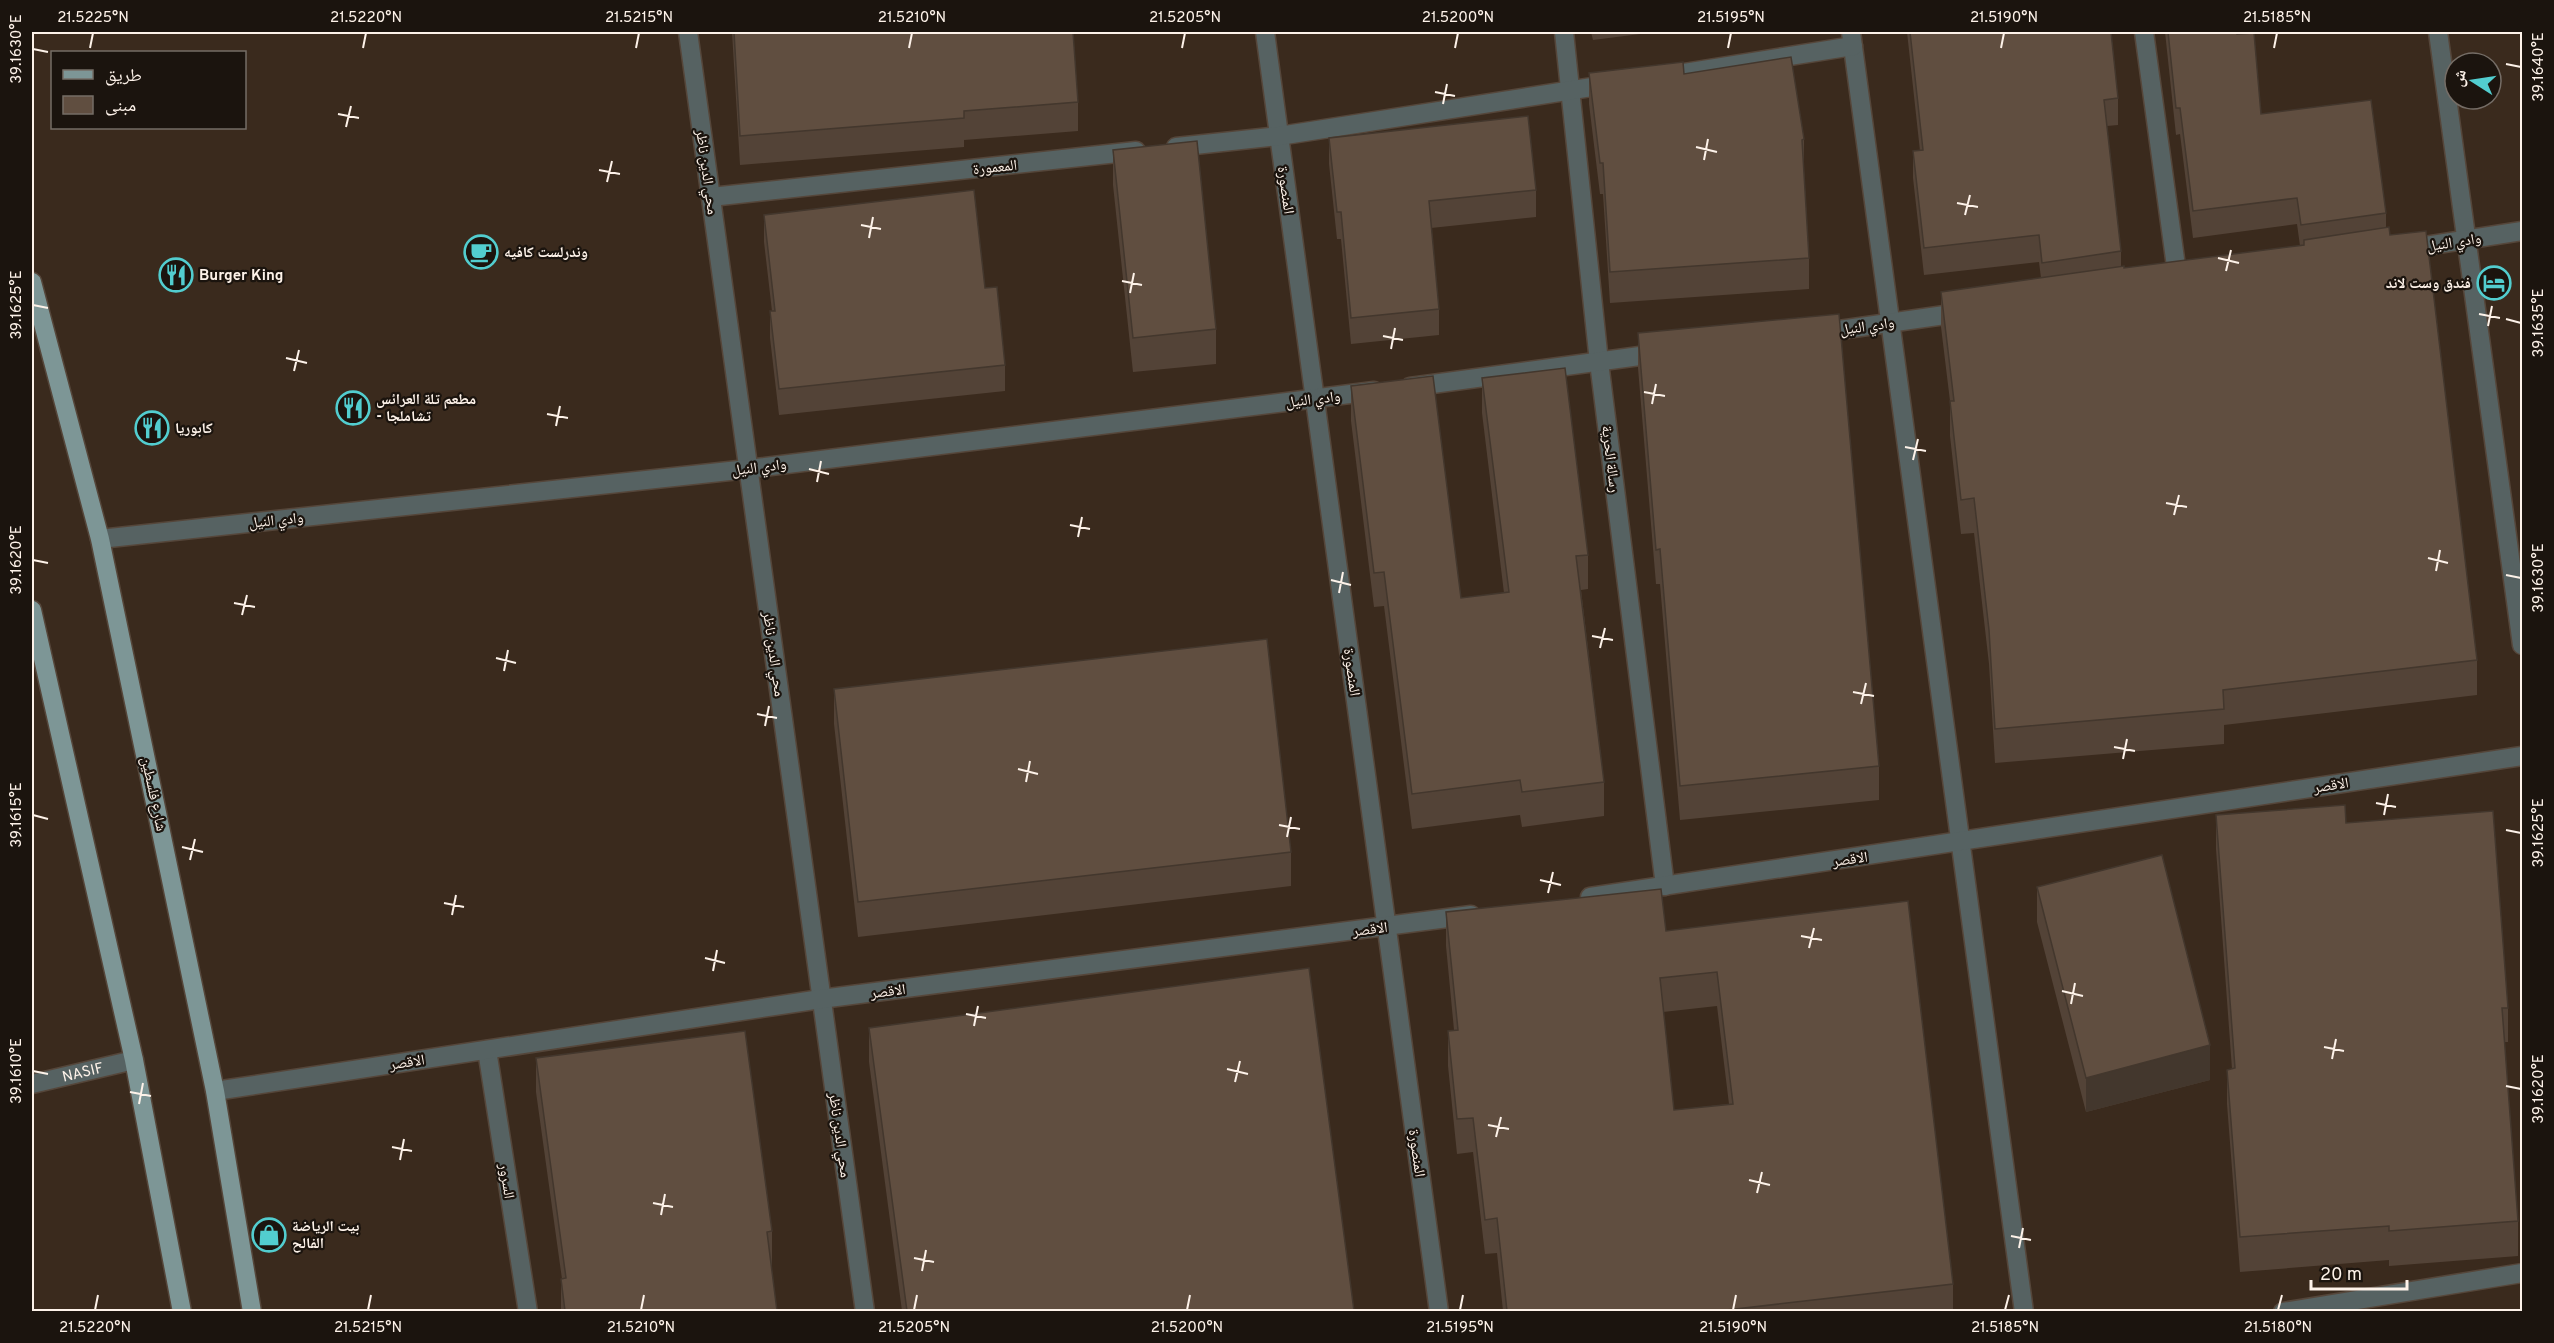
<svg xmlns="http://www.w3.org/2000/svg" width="2554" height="1343" viewBox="0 0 2554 1343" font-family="Overpass,'Noto Naskh Arabic',sans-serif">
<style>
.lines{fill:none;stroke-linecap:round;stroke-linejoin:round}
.minor-casing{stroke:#55463a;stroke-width:21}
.major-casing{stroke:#55463a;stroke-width:21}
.minor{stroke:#566262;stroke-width:18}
.major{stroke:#7d9696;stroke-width:18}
.wall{fill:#534337;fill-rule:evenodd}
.shaded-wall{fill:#43372d}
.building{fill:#604e40;stroke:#43372d;stroke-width:1.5;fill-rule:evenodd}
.ticks{fill:none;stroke:#fdf2e9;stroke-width:2}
.labels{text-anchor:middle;stroke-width:4.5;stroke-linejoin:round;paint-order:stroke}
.street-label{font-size:15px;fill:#fdf2e9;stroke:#1b140e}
.poi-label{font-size:15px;font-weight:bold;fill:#fdf2e9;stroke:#1b140e;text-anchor:start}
.neatline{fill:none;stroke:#fdf2e9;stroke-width:2}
.ticks-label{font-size:15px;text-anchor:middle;fill:#fdf2e9}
</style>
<rect width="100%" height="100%" fill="#3a2a1d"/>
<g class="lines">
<g class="minor-casing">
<g id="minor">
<path d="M688,32L865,1312"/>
<path d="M1265,32L1439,1312"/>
<path d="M1564,32L1599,362L1665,886"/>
<path d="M1851,32L2024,1312"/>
<path d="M2144,32L2178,281"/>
<path d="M2438,32L2522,645"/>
<path d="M1659,77L1853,46"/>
<path d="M1176,147L1279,136L1611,84"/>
<path d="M711,197L1136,151"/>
<path d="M2406,249L2522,231"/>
<path d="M1818,333L1966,312"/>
<path d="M1410,387L1662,353"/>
<path d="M100,539L748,469L1374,391"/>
<path d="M1590,897L2522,756"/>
<path d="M487,1050L528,1312"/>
<path id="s1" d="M32,1084L134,1060"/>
<path d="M215,1091L821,999L1471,915"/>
<path d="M2283,1312L2522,1273"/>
</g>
</g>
<g class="major-casing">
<path id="major" d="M32,282L100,539L215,1091L252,1312
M32,610L134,1060L182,1312"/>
</g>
<use href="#minor" class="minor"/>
<use href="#major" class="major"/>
</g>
<path class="wall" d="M732,32H1073L1078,102V131L964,140V147L740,165Z
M1591,32H1656L1593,40Z
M1907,32H2111L2118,98V125L2107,126L2121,251V266L2124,268L2300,246L2297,224L2193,238L2180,134L2176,135L2165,32H2237L2261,114L2386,213V228L2390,235L2477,660V695L2224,725V744L1995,763L1989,664L1974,533L1961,534L1950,436V401L1941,327V292L2041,278L2039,262L1924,275L1913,178V151H1920Z
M1589,73L1684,74L1804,139V170L1809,258V289L1610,303L1603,194H1600L1589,104Z
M1329,138L1536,190V217L1431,228L1439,309V335L1351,344L1341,239H1337L1329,164Z
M1113,150L1216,329V364L1133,372L1113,185Z
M764,215L985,288L1005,365V391L779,415L770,338V311H772L764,242Z
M1638,333L1879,766V800L1680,820L1660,584H1656L1638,368Z
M1482,378L1588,555V589L1581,590L1604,782V816L1522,827L1520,815L1412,829L1384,606L1374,607L1351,421V386L1461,598L1504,593L1482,413Z
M834,689L1291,852V886L858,937L834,724Z
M2216,815L2346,823L2508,1008V1042H2504L2518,1221V1256L2389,1266V1260L2240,1272L2227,1104V1070L2232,1069L2216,849Z
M2037,887L2210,1080L2086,1112L2037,922Z
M1908,901L1953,1284V1311H1503L1497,1253L1485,1254L1473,1152L1457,1154L1448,1066V1031L1454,1030L1446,946V912L1666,931ZM1717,1006L1729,1104L1674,1110L1663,1012Z
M869,1028L1354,1311H902L869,1062Z
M536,1058L772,1231V1266H771L777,1311H561V1279H562L536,1092Z"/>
<path class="shaded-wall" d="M2210,1045V1080L2086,1112V1078Z"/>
<path class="building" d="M734,32H1073L1078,102L964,111V118L740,136Z
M1910,32H2111L2118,98L2104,100L2121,251L2042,263L2039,235L1924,248L1913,151L1923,150Z
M2168,32H2237V34L2254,33L2261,114L2371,100L2386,213L2301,225L2297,198L2193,211L2180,108H2176Z
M1791,57L1804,139L1802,140L1809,258L1610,272L1603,163H1600L1589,73L1683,62L1684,74Z
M1528,116L1536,190L1429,201L1439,309L1351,318L1341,212H1337L1329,138Z
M1197,141L1216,329L1133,338L1113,150Z
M974,190L985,288L997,287L1005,365L779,389L770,311H775L764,215Z
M2389,227L2390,235L2426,231L2477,660L2223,690L2224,709L1995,729L1989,630L1974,498L1961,500L1950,401H1954L1941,292L2124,266V268L2304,245V240Z
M1839,314L1879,766L1680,786L1660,549L1656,550L1638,333Z
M1565,368L1588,555L1576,556L1604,782L1522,792L1520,780L1412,794L1384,572L1374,573L1351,386L1433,376L1461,598L1509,592L1482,378Z
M1267,639L1291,852L858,902L834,689Z
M2345,805L2346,823L2493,811L2508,1008H2502L2518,1221L2389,1231V1226L2240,1237L2227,1070L2235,1068L2216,815Z
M2162,855L2210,1045L2086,1078L2037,887Z
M1661,889L1666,931L1908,901L1953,1284L1718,1311H1507L1497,1218L1485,1220L1473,1118L1457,1119L1448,1031L1458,1030L1446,912ZM1717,972L1733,1104L1674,1110L1660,978Z
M1309,968L1354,1311H907L869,1028Z
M745,1031L772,1231L767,1232L777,1311H565L561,1279L566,1278L536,1058Z"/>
<path class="ticks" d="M90,48L93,33M363,48L366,33M636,48L639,33M909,48L912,33M1182,48L1185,33M1455,48L1458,33M1728,48L1731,33M2001,48L2004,33M2274,48L2277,33M33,49L48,52M2506,64L2521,67M1435,92L1455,96M1443,104L1447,84M338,114L359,118M346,127L351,106M1696,147L1717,152M1704,160L1708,139M599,170L620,174M607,182L612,161M1957,203L1978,207M1965,215L1970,195M861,225L881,229M869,238L873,217M2218,258L2239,263M2226,271L2231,250M1122,281L1142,285M1130,293L1134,273M33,305L48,308M2479,314L2500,318M2506,319L2521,323M2488,326L2492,306M1383,336L1403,340M1391,349L1395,328M286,358L307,363M294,371L299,350M1644,392L1665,396M1652,404L1656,384M547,414L568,418M556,426L560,406M1905,447L1926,451M1913,460L1918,439M809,469L829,474M817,482L821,461M2166,503L2187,507M2174,515L2179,495M1070,525L1090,529M1078,537L1082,517M2428,558L2448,563M33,560L48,563M2436,571L2440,550M2506,575L2521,578M1331,580L1351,585M1339,593L1343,572M234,603L255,607M242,615L247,595M1592,636L1613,640M1600,648L1605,628M496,658L516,663M504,671L508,650M1853,692L1874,696M1861,704L1866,683M757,714L777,718M765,726L769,706M2114,747L2135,751M2123,759L2127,739M1018,769L1038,774M1026,782L1030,761M2376,803L2396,807M33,815L48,819M2384,815L2388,794M1279,825L1300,829M2506,830L2521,833M1287,837L1291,817M182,847L203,852M190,860L195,839M1540,880L1561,885M1548,893L1553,872M444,903L464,907M452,915L456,895M1801,936L1822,940M1809,948L1814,928M705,958L725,963M713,971L717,950M2062,991L2083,996M2071,1004L2075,983M966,1014L986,1018M974,1026L978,1006M2324,1047L2344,1051M2332,1059L2336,1039M1227,1069L1248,1074M33,1071L48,1074M1235,1082L1240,1061M2506,1086L2521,1089M130,1092L151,1096M139,1104L143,1083M1488,1125L1509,1129M1496,1137L1501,1117M392,1147L412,1151M400,1160L404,1139M1749,1180L1770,1185M1757,1193L1762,1172M653,1203L673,1207M661,1215L665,1194M2011,1236L2031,1240M2019,1248L2023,1228M914,1258L934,1262M922,1271L926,1250M95,1310L98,1295M368,1310L371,1295M641,1310L644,1295M914,1310L917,1295M1187,1310L1190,1295M1460,1310L1463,1295M1733,1310L1736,1295M2005,1310L2009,1295M2278,1310L2282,1295"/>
<defs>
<g id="cafe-ring" transform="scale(1.725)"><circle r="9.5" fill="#1b140e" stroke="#52cdcf" stroke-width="1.5"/><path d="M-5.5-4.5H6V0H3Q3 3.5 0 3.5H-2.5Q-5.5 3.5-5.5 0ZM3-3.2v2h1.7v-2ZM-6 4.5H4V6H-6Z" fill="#52cdcf"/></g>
<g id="restaurant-ring" transform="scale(1.725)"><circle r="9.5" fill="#1b140e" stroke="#52cdcf" stroke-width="1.5"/><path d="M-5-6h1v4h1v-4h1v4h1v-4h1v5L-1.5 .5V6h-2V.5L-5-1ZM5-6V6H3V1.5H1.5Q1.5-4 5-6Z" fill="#52cdcf"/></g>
<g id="hotel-ring" transform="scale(1.725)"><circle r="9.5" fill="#1b140e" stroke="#52cdcf" stroke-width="1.5"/><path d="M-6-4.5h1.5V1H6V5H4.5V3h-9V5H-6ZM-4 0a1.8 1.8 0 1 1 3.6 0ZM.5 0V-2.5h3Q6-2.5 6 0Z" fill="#52cdcf"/></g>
<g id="shop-ring" transform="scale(1.725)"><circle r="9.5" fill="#1b140e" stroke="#52cdcf" stroke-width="1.5"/><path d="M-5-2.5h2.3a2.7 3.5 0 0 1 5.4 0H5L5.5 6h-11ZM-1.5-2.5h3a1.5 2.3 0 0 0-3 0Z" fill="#52cdcf"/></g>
</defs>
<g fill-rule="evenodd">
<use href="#cafe-ring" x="481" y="252"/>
<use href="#restaurant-ring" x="176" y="275"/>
<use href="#hotel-ring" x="2494" y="283"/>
<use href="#restaurant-ring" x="353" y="408"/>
<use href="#restaurant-ring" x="152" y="428"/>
<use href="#shop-ring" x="269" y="1235"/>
</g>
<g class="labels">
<g class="street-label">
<text transform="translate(995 167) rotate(-6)" y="5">المعمورة</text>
<text transform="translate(707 172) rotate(82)" y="5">محي الدين ناظر</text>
<text transform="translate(1286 190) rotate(82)" y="5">المنصورة</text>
<text transform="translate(2454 242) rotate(-9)" y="5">وادي النيل</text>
<text transform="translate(1867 326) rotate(-8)" y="5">وادي النيل</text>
<text transform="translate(1313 399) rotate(-7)" y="5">وادي النيل</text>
<text transform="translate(1611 459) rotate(83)" y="5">رسالة الحرية</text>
<text transform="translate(759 467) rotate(-7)" y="5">وادي النيل</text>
<text transform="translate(276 520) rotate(-6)" y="5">وادي النيل</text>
<text transform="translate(774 654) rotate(82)" y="5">محي الدين ناظر</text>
<text transform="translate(1352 672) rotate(82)" y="5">المنصورة</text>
<text transform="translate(2331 785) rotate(-9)" y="5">الاقصر</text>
<text transform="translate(154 794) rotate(78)" y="5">شارع فلسطين</text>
<text transform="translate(1850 859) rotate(-8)" y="5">الاقصر</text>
<text transform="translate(1370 929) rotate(-7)" y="5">الاقصر</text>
<text transform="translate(888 991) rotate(-7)" y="5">الاقصر</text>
<text transform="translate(407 1062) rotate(-9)" y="5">الاقصر</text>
<text dy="5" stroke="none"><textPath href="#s1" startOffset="52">NASIF</textPath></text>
<text transform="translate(840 1135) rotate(82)" y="5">محي الدين ناظر</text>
<text transform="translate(1417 1153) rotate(82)" y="5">المنصورة</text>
<text transform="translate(507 1181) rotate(81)" y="5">السرور</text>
</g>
<g class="poi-label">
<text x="504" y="257">وندرلست كافيه</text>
<text x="199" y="280">Burger King</text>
<text x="2471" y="288" text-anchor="end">فندق وست لاند</text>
<text x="376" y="404">مطعم تلة العرائس<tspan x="376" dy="17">- تشاملجا</tspan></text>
<text x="175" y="433">كابوريا</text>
<text x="292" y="1231">بيت الرياضة<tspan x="292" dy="17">الفالح</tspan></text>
</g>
</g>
<rect width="2554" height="1343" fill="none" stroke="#1b140e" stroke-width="66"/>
<rect x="51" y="51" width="195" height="78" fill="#1b140e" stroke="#756d66" stroke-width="1.5"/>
<rect x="63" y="70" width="30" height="9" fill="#7d9696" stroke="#756d66" stroke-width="1.5"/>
<text x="105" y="81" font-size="18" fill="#fdf2e9">طريق</text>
<rect x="63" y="96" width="30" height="18" fill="#604e40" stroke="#756d66" stroke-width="1.5"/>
<text x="105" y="111" font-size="18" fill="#fdf2e9">مبنى</text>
<g transform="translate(2473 81) rotate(282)"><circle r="28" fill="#1b140e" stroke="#756d66" stroke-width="1.5"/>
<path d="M0-4.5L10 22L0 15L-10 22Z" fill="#52cdcf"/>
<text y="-9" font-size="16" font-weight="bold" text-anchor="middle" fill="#fdf2e9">ش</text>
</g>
<path d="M2311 1280v9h96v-9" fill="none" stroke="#fdf2e9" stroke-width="3"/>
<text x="2320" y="1280" font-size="18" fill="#fdf2e9" stroke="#1b140e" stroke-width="4.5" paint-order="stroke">20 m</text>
<rect x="33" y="33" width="2488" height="1277" class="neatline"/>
<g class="ticks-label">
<text x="93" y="22">21.5225°N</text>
<text x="366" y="22">21.5220°N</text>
<text x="639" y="22">21.5215°N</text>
<text x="912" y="22">21.5210°N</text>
<text x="1185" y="22">21.5205°N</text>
<text x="1458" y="22">21.5200°N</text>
<text x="1731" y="22">21.5195°N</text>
<text x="2004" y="22">21.5190°N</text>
<text x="2277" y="22">21.5185°N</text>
<text transform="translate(16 49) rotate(-90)" y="5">39.1630°E</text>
<text transform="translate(2538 67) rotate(-90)" y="5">39.1640°E</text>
<text transform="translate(16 305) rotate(-90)" y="5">39.1625°E</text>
<text transform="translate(2538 323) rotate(-90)" y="5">39.1635°E</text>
<text transform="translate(16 560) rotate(-90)" y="5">39.1620°E</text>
<text transform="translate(2538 578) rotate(-90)" y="5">39.1630°E</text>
<text transform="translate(16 815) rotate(-90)" y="5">39.1615°E</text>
<text transform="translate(2538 833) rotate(-90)" y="5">39.1625°E</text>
<text transform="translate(16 1071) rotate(-90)" y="5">39.1610°E</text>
<text transform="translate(2538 1089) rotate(-90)" y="5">39.1620°E</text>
<text x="95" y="1332">21.5220°N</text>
<text x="368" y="1332">21.5215°N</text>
<text x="641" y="1332">21.5210°N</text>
<text x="914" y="1332">21.5205°N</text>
<text x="1187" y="1332">21.5200°N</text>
<text x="1460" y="1332">21.5195°N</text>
<text x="1733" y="1332">21.5190°N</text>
<text x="2005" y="1332">21.5185°N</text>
<text x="2278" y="1332">21.5180°N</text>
</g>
</svg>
